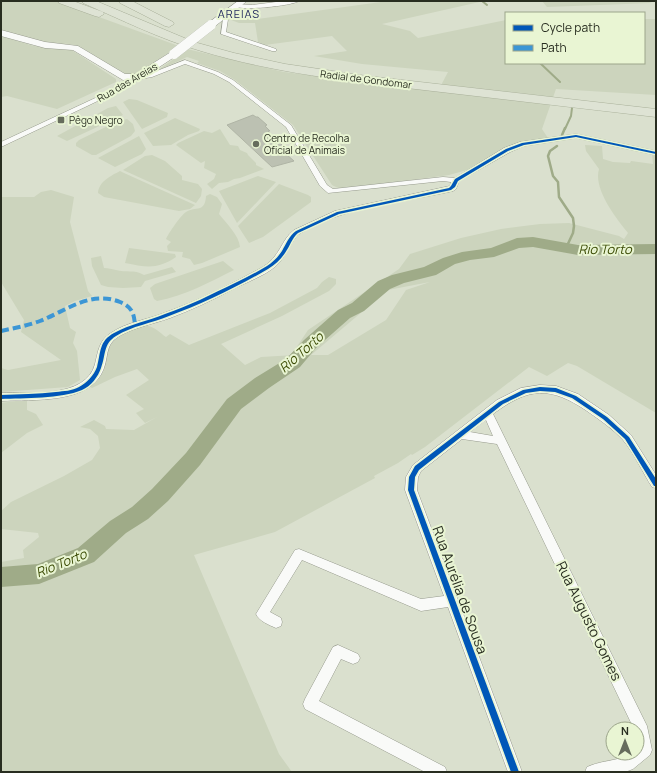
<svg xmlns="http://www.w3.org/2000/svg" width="657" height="773" viewBox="0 0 657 773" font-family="Manrope,sans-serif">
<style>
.green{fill:#ccd4bd;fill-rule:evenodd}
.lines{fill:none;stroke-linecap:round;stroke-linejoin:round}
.stream-far1{stroke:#9fab88;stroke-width:2}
.stream{stroke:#9fab88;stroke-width:2.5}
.river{fill:#9fab88;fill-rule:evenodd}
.building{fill:#bcc1b2;stroke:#afb4a5}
.street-casing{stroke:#969a8d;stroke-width:1}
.secondary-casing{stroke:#969a8d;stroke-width:1}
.highway-casing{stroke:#a8af99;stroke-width:1}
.street{fill:#f9faf8;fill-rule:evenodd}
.secondary{fill:#f9faf8;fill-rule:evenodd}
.highway{fill:#dee3d4;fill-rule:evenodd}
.secondary-bridge-casing{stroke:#969a8d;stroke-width:10;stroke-linecap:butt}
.secondary-bridge{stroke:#f9faf8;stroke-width:10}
.quiet{stroke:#3c96d5;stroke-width:4;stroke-dasharray:8 4;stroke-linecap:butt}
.cycleway-casing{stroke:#e9f5d3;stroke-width:3}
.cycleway{fill:#0057b8;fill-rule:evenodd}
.poi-dot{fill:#666c5d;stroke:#e9f5d3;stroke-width:1.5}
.labels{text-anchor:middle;stroke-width:4;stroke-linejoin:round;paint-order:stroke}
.far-street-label{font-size:10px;fill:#282d20;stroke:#e9f5d3}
.far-poi-label{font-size:10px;fill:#282d20;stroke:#e9f5d3;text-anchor:start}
.far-neighbourhood-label{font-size:11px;letter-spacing:1px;fill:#1d245c;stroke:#e9f5d3}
.water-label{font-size:13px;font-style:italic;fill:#3b4b04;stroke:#e9f5d3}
.near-street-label{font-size:14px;fill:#282d20;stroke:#e9f5d3}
</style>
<rect width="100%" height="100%" fill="#dae0ce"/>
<path class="green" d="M1,1H55L187,49L284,72L438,91L448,72L362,64L314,56L347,51L332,36L265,45L258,42L255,23H239L231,20L232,19L243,17L250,20L388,1H484L382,24L410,31L418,38L506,20V63H644V19H656V95L556,89L542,129L548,138L504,148L467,170L449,175L359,187L338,188L332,185L293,125L235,80L220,71L197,63L199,61L187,57L155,72L181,54L171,51L144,70L136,74H127L121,72L80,47L71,44L46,43L1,30Z
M542,1H646L652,3L547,7Z
M1,36L34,46L53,48L65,47L75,52L116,79V82L57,109L7,96L1,97Z
M129,99L137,100L168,113L167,117L142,129L123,102Z
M116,106L123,115L121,116L67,141L57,136L108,108Z
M175,118L200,129L199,131L188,135L171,145L153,146L144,133Z
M127,119L133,124L135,131L131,136L96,155H92L76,146V143L79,140L114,123Z
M220,129L230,145L238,146L240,150L247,153L248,155L256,163V165L264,169L240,178L234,179L228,182L219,183L212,189L207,184L214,179L216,174L204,168L205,161L201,163L176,145L178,143L204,131L212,133Z
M139,136L146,149L142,154L115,167L98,158Z
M585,145L602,146L603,159L613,162L630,163L631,161L653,164L652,154H656V413L577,366L568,363L547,376L529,367L425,447L412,455L411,454L398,463L374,476L375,478L275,532L194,555L279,754L292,772H1V562L24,558L23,550L39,537L38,533L1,529V511L11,502L64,476L92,460L100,448L98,436L90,429L80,427L94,420L105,426L106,429L134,430L157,417L145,423L136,413L144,409L126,395L149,380L137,369L115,377L92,388L87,385C106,384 102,356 108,343C112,335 138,325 147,326C154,326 160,333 166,337L170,334L189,345L270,313L317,288L322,282L329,277L336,279V284L329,291L282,316L221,344L245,365L261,357L295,355L292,354L308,330L399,269L410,254L461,238L501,229L540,224L569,223L619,236L624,239L628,233C616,218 593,189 599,169L586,151ZM430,282L406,290L386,320L328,355H311L388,290Z
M152,155L165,161L182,176V180L198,184L202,189L201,196L196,203L123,170L145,156Z
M120,171L124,173L195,205L190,209L179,211L104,197L98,193C99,181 111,176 120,171Z
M258,176L276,182L237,223L219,191Z
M279,184L308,195L311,197V202L263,237L249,243L238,226Z
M1,185L2,197H34L41,192L51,190L74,197L70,222L88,291L92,296L75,301L65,306L70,328L76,332L73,343L77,351L80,380L68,387L1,392V368L8,370L61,360L21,332L24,320L1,282Z
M210,194L217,197L222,204L219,214C226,223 239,235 240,247L202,263L194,265L190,259L182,257L183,252L168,251L167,246L171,242L166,239C168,234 181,215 186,212C196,206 205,213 206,196Z
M129,248L175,254L176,257C157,270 146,267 125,263Z
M101,256L104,268C109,268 111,269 116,270C126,273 134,269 144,275L172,267L176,272L145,281L141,287L123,288L108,287L101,285L92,266L91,258Z
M223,261L234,270C210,282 184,296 157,301L154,299L150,288L155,284Z
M16,401H27V410L36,414L43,425L27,433L1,453V403Z"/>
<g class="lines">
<path class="stream-far1" d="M482,1L487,5
M540,63L560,82
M565,129L571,116L572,108"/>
<path class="stream" d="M562,135L565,128
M557,146L550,151L548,156L553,176L558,182L559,197L573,218L574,226L573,233L566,248"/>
<path class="river" d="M533,237L578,245L656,244V254L578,255L533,247L519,248L494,257L470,260L455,264L436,275L404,283L390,289L364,311L350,318L316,348L300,367L269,388L241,409L200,465L168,501L148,519L126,533L94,562L39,584L1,587V567L38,564L78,548L110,521L132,507L152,489L186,453L227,399L255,378L286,359L304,340L338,310L352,303L378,281L392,275L424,267L443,258L462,252L491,248L517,238Z"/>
</g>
<path class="building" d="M253,115L256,117H258L267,125L265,126L270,131H268L289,152L286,154L294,161L272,167L227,125Z"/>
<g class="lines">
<g class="street-casing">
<path id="street" d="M284,1H299C291,6 241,11 233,6L236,4L252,5Z
M224,12L229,13L226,32L276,49V51H272L221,34Z
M185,60L218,72L233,80L291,125L327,185L333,189L443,177L455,178L504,148L520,142L576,134L656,151V155L576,138L524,146L510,152L459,181L456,189L453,191C405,202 340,207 299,234C292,239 285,258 276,266C264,276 247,282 233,289C213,300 191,310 170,318C153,324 136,327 121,335C105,344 109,353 104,368C91,405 33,399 1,401V393C29,392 86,399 95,364C98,352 99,340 111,333C127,322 147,320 164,313C198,301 232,284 263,267C280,257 281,240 294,230L335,211L450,186L451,182L443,181L328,193L320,186L286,127L229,82L214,74L185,64L152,77L140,79L125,88L1,147V142L121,86L136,76L149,74Z
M540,385L556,386L578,394L609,415L631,435L656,475V488L652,487C643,473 634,453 623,440C613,429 600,420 587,411C550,386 529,387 493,414L647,726L652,750L650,755L633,769L625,772H585L587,767C598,762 610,761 622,758C629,756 629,753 637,753V729H634L497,444L462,439L421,471L418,477L417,490L522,772H508L448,607L421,611L302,560L270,612L281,618L282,622L281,626L276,628C269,625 259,621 256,614L295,550L299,549L421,599L444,596L405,490L406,477L413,465L497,400L521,388ZM486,420L493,436L470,432Z
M338,645L358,654L360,658L358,662L353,664L341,659L319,701L445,767L447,772H425L305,709L303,704L305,699L333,647Z"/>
</g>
<g class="secondary-casing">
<path id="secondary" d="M238,1H247L214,27H208L207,25L208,23Z
M1,30L45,42L78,46L125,74H136L171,52L174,51L179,54L141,79L123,80L73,50L45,48L1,36Z"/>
</g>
<g class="highway-casing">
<path id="highway" d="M58,1H73L103,12L104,14L99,17L95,16L59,3Z
M82,1H96L194,42L234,53L285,64L367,76L656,109V117C579,108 502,99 424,90C349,81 274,73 201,51C160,39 122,20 83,3Z
M119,1H132L173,22L174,24L169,27L165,26L120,3Z"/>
</g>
<use href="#street" class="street"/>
<use href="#secondary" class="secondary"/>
<use href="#highway" class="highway"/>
<g class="secondary-bridge-casing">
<path id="secondary-bridge" d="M174,54L211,25"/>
</g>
<use href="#secondary-bridge" class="secondary-bridge"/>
<path class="quiet" d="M1,331C14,328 27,326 40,321C66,311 90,290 120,302C132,307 134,313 135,325"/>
<g class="cycleway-casing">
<path id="cycleway" d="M576,135L656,152V154L576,137L524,145L508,151L458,181L455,187L451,190L339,214L298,233C292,238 290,246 285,253C281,259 275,265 268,269C237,287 202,304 169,316C152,323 132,326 116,336C103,344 106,355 101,368C98,377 91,386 82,390C61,399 24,398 1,399V395C19,394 38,394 56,392C64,391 72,391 79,387C87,383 94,375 97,367C101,352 99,341 114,333C130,324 148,321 165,314C189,306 212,294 235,283C246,278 257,272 267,266C273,262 278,257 282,251C286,244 289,236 296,231L337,212L449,188L451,186L455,179L506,149L522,143Z
M540,387L556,388L576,396L607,417L629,437L656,479V486H654L625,439L603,419L572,398L555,392L540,391L526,393L503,404L419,470L415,477L414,490L519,772H511L408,490L409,477L415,466L499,402L523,390Z"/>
</g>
<use href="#cycleway" class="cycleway"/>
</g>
<g class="poi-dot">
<rect x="57" y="116" width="8" height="8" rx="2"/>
<circle cx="256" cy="144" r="4"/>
</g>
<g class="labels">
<g class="far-street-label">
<text transform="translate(366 79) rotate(7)" y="4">Radial de Gondomar</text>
<text transform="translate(127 82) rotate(-30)" y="4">Rua das Areias</text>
</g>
<g class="far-poi-label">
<text x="69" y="124">Pêgo Negro</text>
<text x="264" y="142">Centro de Recolha<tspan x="264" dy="12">Oficial de Animais</tspan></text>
</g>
<g class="far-neighbourhood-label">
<text x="239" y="18">AREIAS</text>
</g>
<g class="water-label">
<text x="605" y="254">Rio Torto</text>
<text transform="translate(301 352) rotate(-41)" y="5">Rio Torto</text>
<text transform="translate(61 563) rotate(-22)" y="5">Rio Torto</text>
</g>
<g class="near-street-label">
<text transform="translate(460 590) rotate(70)" y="5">Rua Aurélia de Sousa</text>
<text transform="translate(589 621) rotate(64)" y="5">Rua Augusto Gomes</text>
</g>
</g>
<rect width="657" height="773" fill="none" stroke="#282d20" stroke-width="4"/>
<rect x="505" y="12" width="140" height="52" fill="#e9f5d3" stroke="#9ca58b"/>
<rect x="513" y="25" width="20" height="6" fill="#0057b8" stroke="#9ca58b"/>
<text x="541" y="32" font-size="12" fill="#282d20">Cycle path</text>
<rect x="513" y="45" width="20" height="6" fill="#3c96d5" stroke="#9ca58b"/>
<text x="541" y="52" font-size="12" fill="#282d20">Path</text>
<g transform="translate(625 741)"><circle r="19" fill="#e9f5d3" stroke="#9ca58b"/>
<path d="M0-3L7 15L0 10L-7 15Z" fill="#666c5d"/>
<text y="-6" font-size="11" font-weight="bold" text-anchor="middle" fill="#282d20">N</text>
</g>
</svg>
